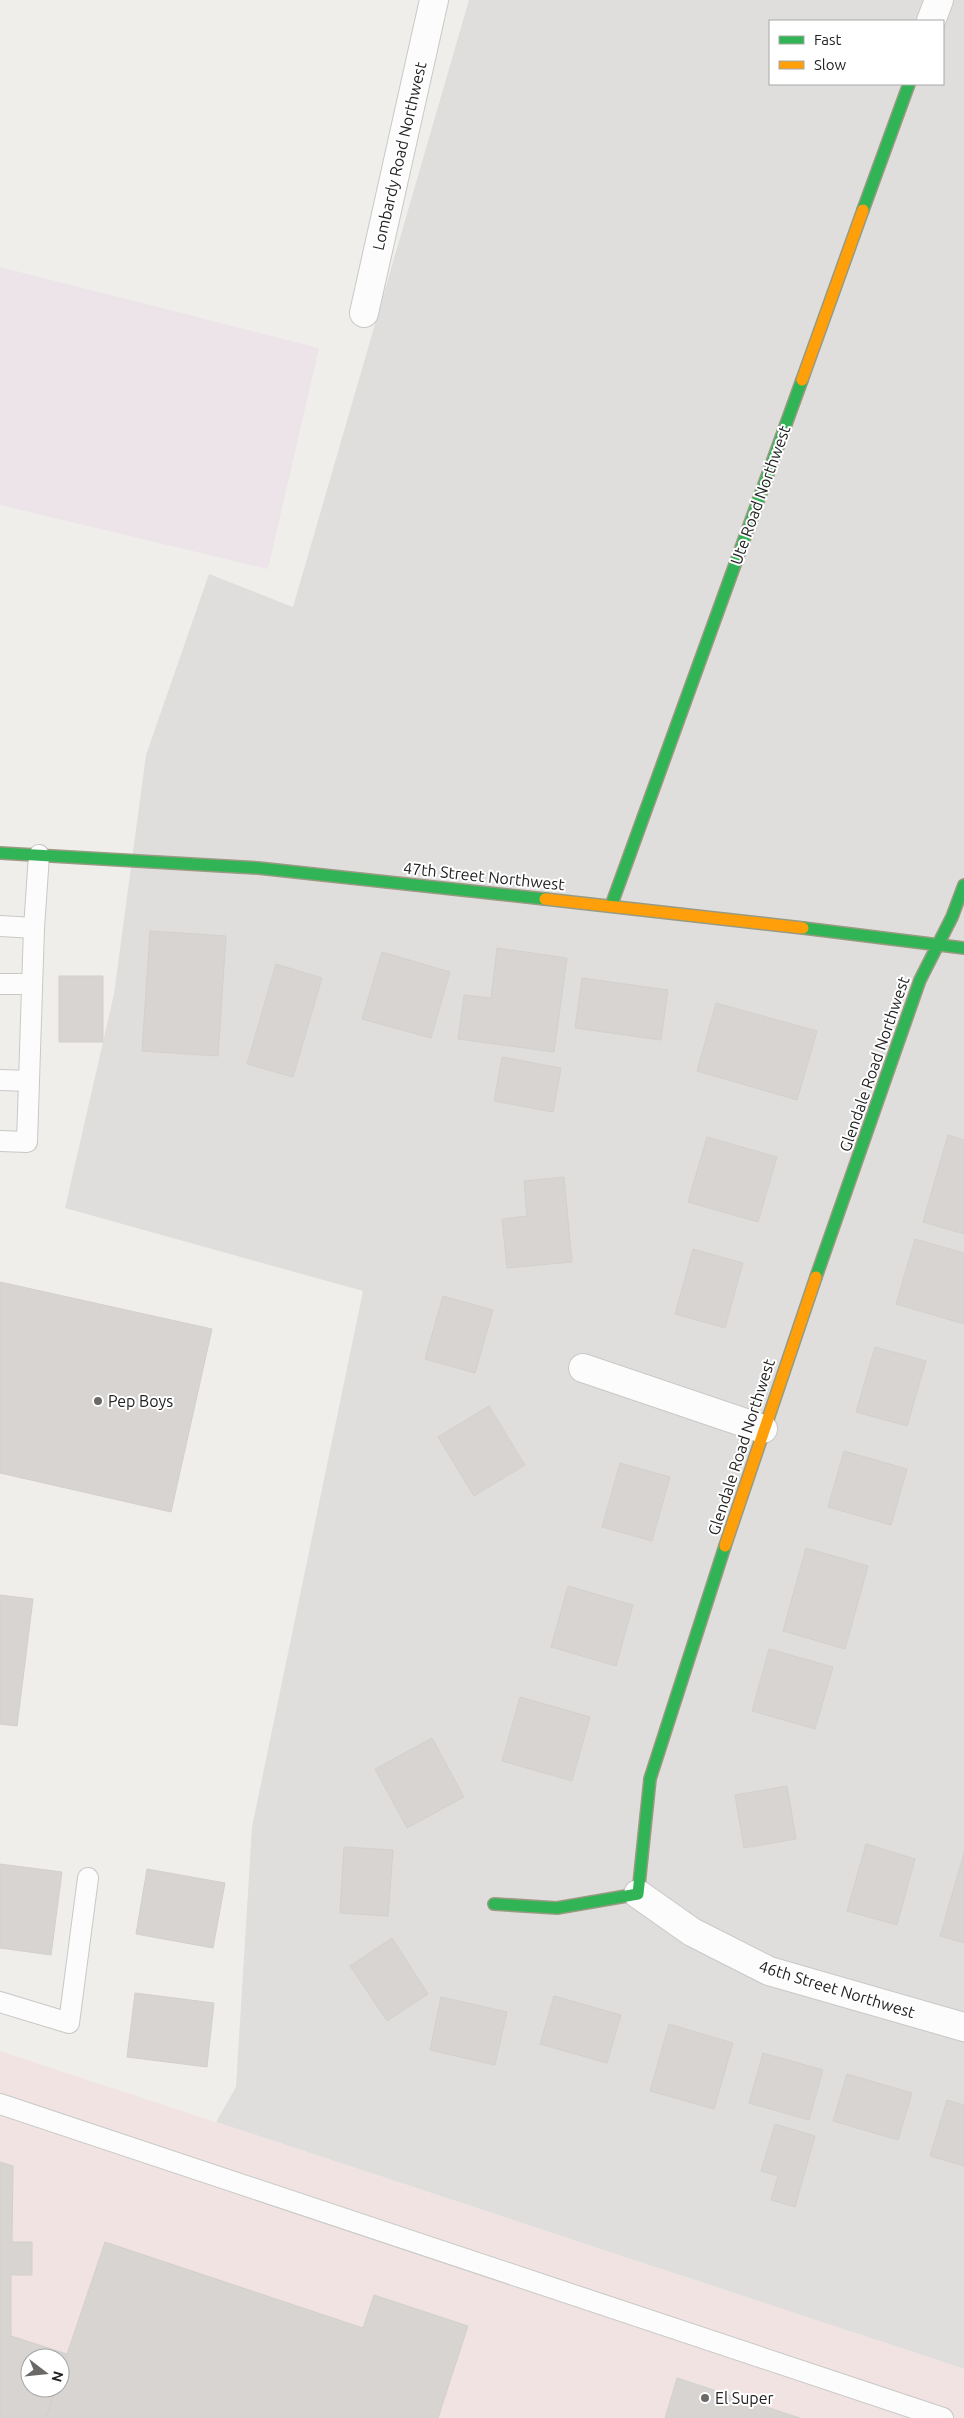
<svg xmlns="http://www.w3.org/2000/svg" width="964" height="2418" viewBox="0 0 964 2418" font-family="Ubuntu,sans-serif">
<style>
.residential{fill:#dfdedc;fill-rule:evenodd}
.commercial{fill:#f1e3e1;fill-rule:evenodd}
.industrial{fill:#ede4e9}
.building{fill:#d7d4d2;stroke:#d3d0cc}
.lines{fill:none;stroke-linecap:round;stroke-linejoin:round}
.lane-casing{stroke:#c9c8c7;stroke-width:22}
.street-casing{stroke:#c9c8c7;stroke-width:30}
.fast-casing{stroke:#999a82;stroke-width:14}
.slow-casing{stroke:#999a82;stroke-width:14}
.lane{stroke:#fdfcfc;stroke-width:20}
.street{stroke:#fdfcfc;stroke-width:28}
.fast{stroke:#30b455;stroke-width:11}
.slow{stroke:#ff9f0a;stroke-width:11}
.poi-dot{fill:#6a6968;stroke:#fff;stroke-width:2}
.labels{text-anchor:middle;stroke-width:4;stroke-linejoin:round;paint-order:stroke}
.street-label{font-size:16px;fill:#222;stroke:#fff}
.poi-label{font-size:16px;fill:#222;stroke:#fff;text-anchor:start}
</style>
<rect width="100%" height="100%" fill="#f0eeeb"/>
<path class="residential" d="M469,0H964V2369L216,2122L236,2087L252,1827L363,1291L65,1208L114,994L146,755L209,574L293,607ZM770,21H943V84H770Z"/>
<path class="commercial" d="M0,2051L964,2369V2418H0ZM30,2358H60V2388H30Z"/>
<path class="industrial" d="M0,267L319,348L268,569L0,505Z"/>
<path class="building" d="M150,931L226,936L218,1056L142,1051Z
M497,948L567,958L554,1052L458,1039L464,995L491,998Z
M382,952L450,972L431,1038L362,1019Z
M276,964L322,978L293,1077L247,1064Z
M59,976H103V1042H59Z
M582,978L668,990L661,1040L575,1028Z
M716,1003L817,1031L797,1100L697,1071Z
M502,1057L561,1068L553,1112L494,1101Z
M948,1135L964,1140V1234L923,1222Z
M707,1137L777,1157L758,1222L688,1202Z
M564,1177L572,1262L507,1268L502,1219L527,1216L524,1181Z
M915,1239L964,1253V1324L896,1304Z
M693,1249L743,1263L725,1328L675,1314Z
M0,1282L212,1329L171,1512L0,1473Z
M443,1296L493,1310L475,1373L425,1359Z
M875,1347L926,1361L907,1426L856,1412Z
M489,1406L525,1465L474,1496L438,1437Z
M844,1451L907,1469L891,1525L828,1507Z
M620,1463L670,1477L652,1541L602,1527Z
M806,1548L868,1566L845,1649L783,1631Z
M568,1586L633,1605L616,1666L551,1647Z
M0,1595L33,1599L17,1726L0,1724Z
M769,1649L833,1667L815,1729L752,1711Z
M520,1697L590,1717L572,1781L502,1761Z
M432,1738L464,1797L407,1828L375,1769Z
M787,1786L796,1839L744,1848L735,1795Z
M866,1844L915,1859L897,1925L847,1911Z
M344,1847L393,1850L388,1916L340,1913Z
M964,1853V1943L940,1936Z
M0,1864L62,1872L51,1955L0,1948Z
M147,1869L225,1883L213,1948L136,1934Z
M392,1938L428,1994L387,2021L350,1966Z
M135,1993L214,2003L207,2067L127,2057Z
M554,1996L621,2015L607,2063L540,2044Z
M441,1997L507,2012L495,2065L430,2050Z
M669,2024L733,2043L714,2109L650,2091Z
M763,2053L823,2070L809,2120L749,2103Z
M847,2074L912,2093L898,2140L833,2121Z
M947,2100L964,2105V2166L930,2156Z
M775,2124L815,2136L795,2207L771,2200L778,2176L761,2171Z
M0,2162L13,2166L12,2242H32V2275H11V2336L67,2354L60,2375V2358H30V2388H56L46,2418H0Z
M105,2242L363,2328L374,2295L468,2326L438,2418H46L56,2388H60V2375Z
M677,2378L800,2418H665Z"/>
<g class="lines">
<g class="lane-casing">
<path id="lane" d="M0,926L34,928L39,855
M0,984H32
M0,1080L29,1081
M0,1141L27,1142L34,928
M0,2002L69,2023L88,1878
M0,2104L943,2418"/>
</g>
<g class="street-casing">
<path id="street" d="M931,21L939,0
M364,313L434,0
M583,1368L763,1429
M638,1894L692,1932L769,1971L964,2027"/>
</g>
<g class="fast-casing">
<path id="fast" d="M863,210L909,84
M0,853L258,868L545,899
M611,906L802,380
M803,928L964,948
M816,1277L920,980L952,917L964,885
M494,1904L557,1908L638,1894L650,1779L725,1546"/>
</g>
<g class="slow-casing">
<path id="slow" d="M802,380L863,210
M545,899L803,928
M725,1546L816,1277"/>
</g>
<use href="#lane" class="lane"/>
<use href="#street" class="street"/>
<use href="#fast" class="fast"/>
<use href="#slow" class="slow"/>
</g>
<g class="poi-dot">
<circle cx="98" cy="1401" r="5"/>
<circle cx="705" cy="2398" r="5"/>
</g>
<g class="labels">
<g class="street-label">
<text transform="translate(399 156) rotate(-77)" y="6">Lombardy Road Northwest</text>
<text transform="translate(760 495) rotate(-70)" y="6">Ute Road Northwest</text>
<text transform="translate(484 876) rotate(6)" y="6">47th Street Northwest</text>
<text transform="translate(874 1064) rotate(-71)" y="6">Glendale Road Northwest</text>
<text transform="translate(741 1447) rotate(-72)" y="6">Glendale Road Northwest</text>
<text transform="translate(837 1989) rotate(17)" y="6">46th Street Northwest</text>
</g>
<g class="poi-label">
<text x="108" y="1407">Pep Boys</text>
<text x="715" y="2404">El Super</text>
</g>
</g>
<rect x="769" y="20" width="175" height="65" fill="#ffffff" stroke="#a7a7a7"/>
<rect x="779" y="36" width="25" height="8" fill="#30b455" stroke="#a7a7a7"/>
<text x="814" y="45" font-size="15" fill="#222222">Fast</text>
<rect x="779" y="61" width="25" height="8" fill="#ff9f0a" stroke="#a7a7a7"/>
<text x="814" y="70" font-size="15" fill="#222222">Slow</text>
<g transform="translate(45 2373) rotate(106)"><circle r="24" fill="#ffffff" stroke="#a7a7a7"/>
<path d="M0-4L9 19L0 12L-9 19Z" fill="#6a6968"/>
<text y="-8" font-size="14" font-weight="bold" text-anchor="middle" fill="#222222">N</text>
</g>
</svg>
